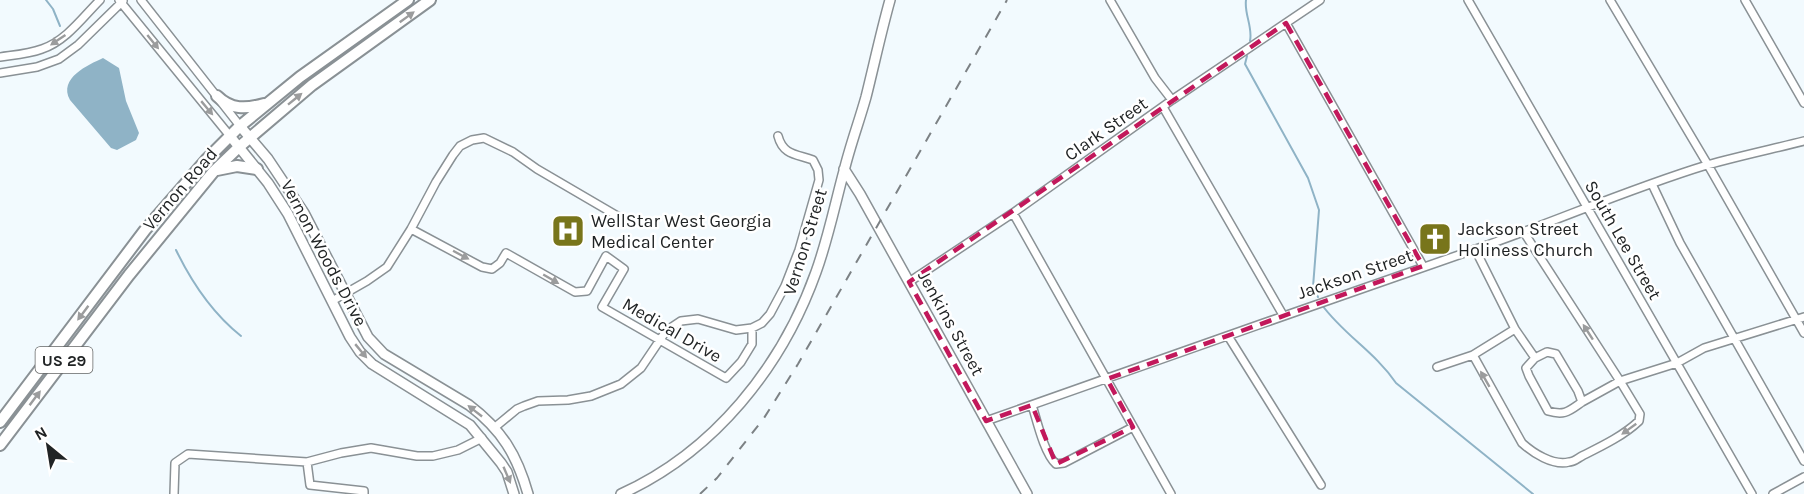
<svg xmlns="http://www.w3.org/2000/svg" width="1804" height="494" viewBox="0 0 1804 494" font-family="Karla,sans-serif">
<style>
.water{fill:#8fb3c6}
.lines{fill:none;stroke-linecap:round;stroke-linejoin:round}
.stream{stroke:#8fb3c6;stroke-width:2}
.minor-casing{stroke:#8a9195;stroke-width:10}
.tertiary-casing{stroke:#8a9195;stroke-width:12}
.primary-casing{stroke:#8a9195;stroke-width:14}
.minor{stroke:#fff;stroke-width:7}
.tertiary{stroke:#fff;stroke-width:9}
.primary{stroke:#fff;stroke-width:10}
.rail{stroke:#7c8184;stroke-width:2;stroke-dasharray:10 10;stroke-linecap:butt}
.oneway{fill:#9b9c9d}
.marked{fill:none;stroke:#c2185b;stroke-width:4.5;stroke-dasharray:12 8;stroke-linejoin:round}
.labels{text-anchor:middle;stroke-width:5;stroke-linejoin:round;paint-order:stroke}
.shield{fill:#fff;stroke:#646666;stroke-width:1.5}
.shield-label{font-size:16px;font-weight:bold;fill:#212425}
.street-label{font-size:18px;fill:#212425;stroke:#fff}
.poi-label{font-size:18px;fill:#212425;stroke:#fff;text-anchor:start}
</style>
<rect width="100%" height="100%" fill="#f2fafe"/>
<path class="water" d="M103,58L119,68L126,101L139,133L136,140L117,150L111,148L70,100C58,78 88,65 103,58Z"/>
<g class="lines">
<path class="stream" d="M46,0L53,9L60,26
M1246,0C1244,14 1253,27 1250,41
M1247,56L1245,64L1308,178L1319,210L1313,287L1318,297
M176,250C192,283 212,313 241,336
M1322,305C1344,335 1375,352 1396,383L1533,494"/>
<g class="minor-casing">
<path id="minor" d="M119,0L230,136
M141,0L240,126
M1110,0L1155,78L1172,100
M1468,0L1752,494
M1610,0L1708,165L1804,333
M1745,0L1804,103
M1286,23L1423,266
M0,57C14,55 29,54 42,49C66,41 83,17 100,0
M0,73L37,67L59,59L78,45L123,1
M1163,107L1283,315
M1652,184L1680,243L1804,461
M1013,213L1171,494
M411,229L482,267L492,269L500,263L506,253L575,292L587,291L606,256L624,269L602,307L726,378L741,362L752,344V328
M1475,249L1515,329L1535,358L1526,368L1529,376L1548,411C1565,416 1569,411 1582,402L1578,391L1556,354L1547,352L1535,358
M909,282L1013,213L1172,100L1320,0
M332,301L367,281L387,267L411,229L436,182L453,155L460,146L472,140L484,138L513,152L537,169L626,221
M1228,336L1321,485
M1473,355L1522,443C1533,453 1553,466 1569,462C1574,462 1578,458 1582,456C1602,446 1623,436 1639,421L1640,414L1620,381L1523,231
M1437,367L1473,355L1515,329
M1582,402L1620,381L1677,363L1704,348L1804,317
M1032,405C1037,421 1044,453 1056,464L1064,463L1133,427
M986,421C1149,364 1310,306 1473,250C1552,223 1628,189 1707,165C1739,156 1772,149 1804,141
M494,428L517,409L524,406L538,401L568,400L591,396L621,384L641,368L666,331L681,321L698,319L736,330L752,328L762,323L770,314L785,286L799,250L819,180L818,170L813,160C796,154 783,155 778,136
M307,462L310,485L364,491V494
M174,494L175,463L188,454L307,462L341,453L371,448L417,456H433L458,450L482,438
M1773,494L1804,477"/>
</g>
<g class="tertiary-casing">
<path id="tertiary" d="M240,126L268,159L304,213L368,337L384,354L469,405C502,430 517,455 528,494
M230,136L268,183L288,214L350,337L360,352L372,364L470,425L501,463L507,472L514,494
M844,169L860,194L1027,494
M621,494C714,452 782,367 816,272C828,239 835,204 844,171C850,146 859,122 866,97C874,65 881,32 890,0"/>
</g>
<g class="primary-casing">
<path id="primary" d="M217,96C231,110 246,109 264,104
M217,170L237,166L257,169
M0,422L145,230L206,160L240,126L300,77L408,0
M0,445L129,275L214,171L239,147L312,85L430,0"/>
</g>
<use href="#minor" class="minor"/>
<use href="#tertiary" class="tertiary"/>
<use href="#primary" class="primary"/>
<path class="rail" d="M700,494L717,478L764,418L798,364L1007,0"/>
</g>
<defs><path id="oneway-solid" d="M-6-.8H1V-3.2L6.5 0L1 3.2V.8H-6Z" transform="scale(1.5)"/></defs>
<g class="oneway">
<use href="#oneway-solid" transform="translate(407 17) rotate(-36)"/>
<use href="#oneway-solid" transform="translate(58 40) rotate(146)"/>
<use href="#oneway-solid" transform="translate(153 42) rotate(51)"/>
<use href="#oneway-solid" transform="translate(295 99) rotate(-39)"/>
<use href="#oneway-solid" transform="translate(207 108) rotate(50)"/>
<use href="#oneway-solid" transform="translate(461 255) rotate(28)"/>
<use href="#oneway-solid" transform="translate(551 279) rotate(30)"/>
<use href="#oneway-solid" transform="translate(83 313) rotate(127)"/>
<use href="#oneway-solid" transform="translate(1588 332) rotate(-123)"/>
<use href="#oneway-solid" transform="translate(361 351) rotate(50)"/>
<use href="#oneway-solid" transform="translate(1485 379) rotate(-120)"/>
<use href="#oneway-solid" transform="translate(35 398) rotate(-53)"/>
<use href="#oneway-solid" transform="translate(475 411) rotate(-142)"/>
<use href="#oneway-solid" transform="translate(1629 429) rotate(144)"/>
<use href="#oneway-solid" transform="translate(507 475) rotate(67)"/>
</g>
<path class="marked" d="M1286,23L1423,266L1107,379L1133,427L1056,464L1032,405L986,421L909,282Z"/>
<defs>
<g id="hospital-square" transform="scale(1.725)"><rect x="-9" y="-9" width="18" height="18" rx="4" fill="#78751b" stroke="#fff"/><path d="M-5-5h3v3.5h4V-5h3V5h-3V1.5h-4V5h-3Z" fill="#fff"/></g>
<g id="church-square" transform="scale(1.725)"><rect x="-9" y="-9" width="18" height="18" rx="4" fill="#78751b" stroke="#fff"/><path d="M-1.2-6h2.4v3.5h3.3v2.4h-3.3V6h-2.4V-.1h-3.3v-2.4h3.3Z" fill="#fff"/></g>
</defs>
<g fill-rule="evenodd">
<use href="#hospital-square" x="568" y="231"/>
<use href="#church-square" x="1435" y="239"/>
</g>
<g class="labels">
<rect class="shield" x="35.5" y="347" width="57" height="26" rx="4.5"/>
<g class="shield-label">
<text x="64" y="366">US 29</text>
</g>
<g class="street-label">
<text transform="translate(1106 129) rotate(-35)" y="6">Clark Street</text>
<text transform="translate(180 189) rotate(-49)" y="6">Vernon Road</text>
<text transform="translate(1623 240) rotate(60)" y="6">South Lee Street</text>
<text transform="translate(805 242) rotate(-73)" y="6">Vernon Street</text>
<text transform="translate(324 253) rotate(62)" y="6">Vernon Woods Drive</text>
<text transform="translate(1355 274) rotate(-19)" y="6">Jackson Street</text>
<text transform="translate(951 323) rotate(61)" y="6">Jenkins Street</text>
<text transform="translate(672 330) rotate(30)" y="6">Medical Drive</text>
</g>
<g class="poi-label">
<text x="591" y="227">WellStar West Georgia<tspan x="591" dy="21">Medical Center</tspan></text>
<text x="1458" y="235">Jackson Street<tspan x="1458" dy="21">Holiness Church</tspan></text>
</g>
</g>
<g transform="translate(48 446) rotate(330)" stroke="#ffffff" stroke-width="4.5" paint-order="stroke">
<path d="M0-4.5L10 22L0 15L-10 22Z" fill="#212425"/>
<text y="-9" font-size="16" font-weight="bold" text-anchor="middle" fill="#212425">N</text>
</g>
</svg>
